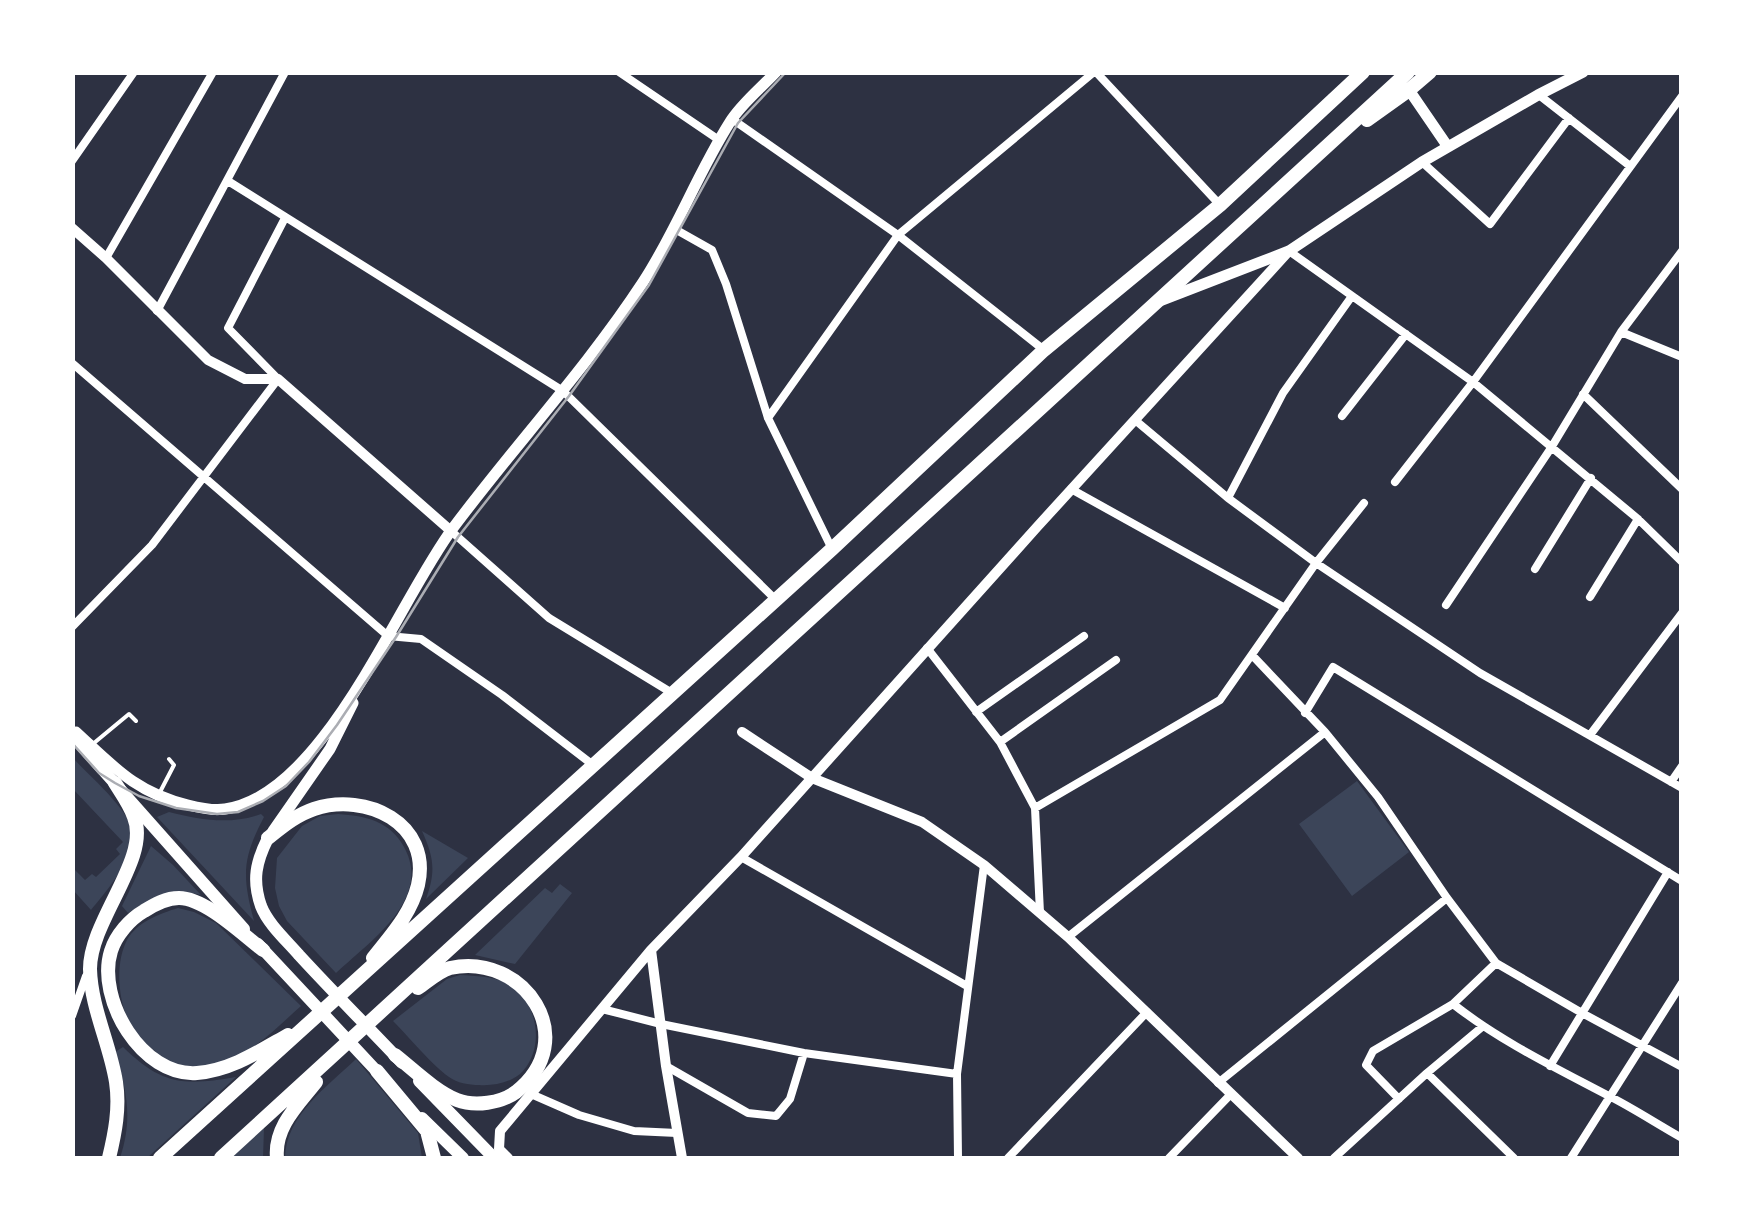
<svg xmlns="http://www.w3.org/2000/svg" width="1754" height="1231" viewBox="0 0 1754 1231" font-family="'Roboto Condensed',sans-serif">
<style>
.green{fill:#3c4559}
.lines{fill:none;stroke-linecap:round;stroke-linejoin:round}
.service{stroke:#fff;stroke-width:4}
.minor{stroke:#fff;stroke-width:8}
.tertiary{stroke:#fff;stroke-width:10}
.secondary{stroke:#fff;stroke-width:11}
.primary{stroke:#fff;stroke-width:12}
.trunk{stroke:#fff;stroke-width:14}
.tram{stroke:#abadb3;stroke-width:2.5}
</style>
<rect width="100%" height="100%" fill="#2d3142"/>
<path class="green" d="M73,758C89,776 133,812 134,837C134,859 104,894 91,910L73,890V868L85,880L92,874L96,877L120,854L116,849L123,842L73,789Z
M1357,781L1409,852L1352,896L1299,824Z
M169,812C201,820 230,825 261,814L264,817C242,859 242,876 254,921L157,817Z
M338,814C366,816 390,821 404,847C433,899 370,941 336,973L287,921L279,906L275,888L277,858L302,826L320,816Z
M422,831L468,858L426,899C436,871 434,858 422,831Z
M151,846L173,865L201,895C173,889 151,898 128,913L122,906Z
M560,884L572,893L515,964L475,955L545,888L552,893Z
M178,908L194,912L216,923L301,1006C276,1028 247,1060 212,1065C200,1067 178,1067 166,1061C162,1059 158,1055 155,1051C149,1047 141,1042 137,1036C119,1013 113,967 127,940C137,922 159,914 178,908Z
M460,975C475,976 493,976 506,983C537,999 546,1045 523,1071C512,1083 493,1086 479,1085C469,1085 457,1083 449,1077C433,1066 408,1036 393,1021L447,979Z
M123,1047C162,1085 183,1086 236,1077L147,1158H120C133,1119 127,1091 115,1052Z
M356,1059L418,1133L422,1158H285C286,1115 327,1087 356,1059Z
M264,1128L263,1158H230Z"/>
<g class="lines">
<path class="service" d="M94,743L129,714L136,721
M159,794L174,765L169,759"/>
<path class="minor" d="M619,72L719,140
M1096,72L1220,205
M1539,95L1630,166
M732,119L898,235L1044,350
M72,161L134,72
M1422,162L1490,224L1569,118
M228,181L563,391L776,600
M673,228L712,250L726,284L768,418L832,549
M1289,251L1473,382L1638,519L1682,562
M106,258L213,72
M157,311L285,72
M1621,332L1682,357
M72,363L388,636L421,639L502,695L593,765
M1583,394L1682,489
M1342,416L1406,334
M768,418L898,235L1094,72
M1135,420L1228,498L1316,563L1480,673L1682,788
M1395,482L1473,382L1682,96
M1071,489L1285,608
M1228,498L1283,393L1352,296
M451,531L549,618L672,693
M1535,569L1591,478
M1590,597L1638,519
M1446,605L1551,448L1621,332L1682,251
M72,627L152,545L278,379L228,328L285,218
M927,648L1000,742L1035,808L1040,913
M1252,655L1325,732L1378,797L1447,898L1496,963L1582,1013L1682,1067
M976,712L1084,636
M1305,713L1333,667L1682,881
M1590,735L1682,613
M1000,742L1116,660
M1671,782L1682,766
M1035,808L1220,700L1316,563L1364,503
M741,857L967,986
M1068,937L1325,732
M1453,1004C1500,1041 1554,1067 1607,1095C1633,1108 1657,1124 1682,1138
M602,1009L661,1024L804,1053L957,1074
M72,1016L86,976
M666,1066L748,1113L776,1116L790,1099L804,1053
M1550,1066L1668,872
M1427,1073L1514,1158
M1218,1083L1447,898
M531,1094L579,1115L634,1131L677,1133
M1399,1099L1366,1065L1373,1051L1453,1004L1496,963
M958,1158L957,1074L984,865
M1008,1158L1147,1012
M1169,1158L1231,1094
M1334,1158L1427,1073L1482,1027
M1571,1158L1682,983"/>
<path class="tertiary" d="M72,228L106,258L208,360L245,379H278L451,531
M742,732L812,778L922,822L984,865L1068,937L1298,1158
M651,950L666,1066L682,1158
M508,1158L499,1149L500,1131L651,950L741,857L1037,527L1289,251"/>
<path class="secondary" d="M1409,90L1448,147
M1162,300L1289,251L1422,162L1538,95L1583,72
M76,732C113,766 136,793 188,805C200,808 213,811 225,809C324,795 398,601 453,528C515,445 586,369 643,282C676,232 697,174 730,122C741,104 761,88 776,72
M273,831L330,749L353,703"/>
<path class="primary" d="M72,735L244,929
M268,838C256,862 252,880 261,906C268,924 286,940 299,955C333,992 368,1027 402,1063
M258,944L384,1079
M419,1081L494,1158
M422,1118L463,1158"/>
<path class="trunk" d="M1367,120L1409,90L1430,72
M268,838C282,827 296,815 314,809C366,792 432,823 418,885C411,914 391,935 373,958
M263,950C242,934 205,898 179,898C166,898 155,904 144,911C130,919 116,935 111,951C96,999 142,1077 197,1073C231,1070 258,1052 288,1035
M395,1055C414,1070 435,1091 457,1100C475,1107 501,1103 516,1092C583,1039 524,952 450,968C439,971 427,982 418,988
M377,1071L427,1131L434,1158
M109,1158C115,1133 120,1108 116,1082C110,1044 91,1008 90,969C90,920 151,858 134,817C130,805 122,794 115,783
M160,1158L832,549L1044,350L1220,205L1363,72
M221,1158L1408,72
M277,1158C274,1127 298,1105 316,1082"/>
<path class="tram" d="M72,743L99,773L115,783L139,796L176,808L217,814L238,812L263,801L286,786L309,762L337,725L396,637L458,537L569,396L649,285L738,123L786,72"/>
</g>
<rect width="1754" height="1231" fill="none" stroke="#ffffff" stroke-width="150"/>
</svg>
